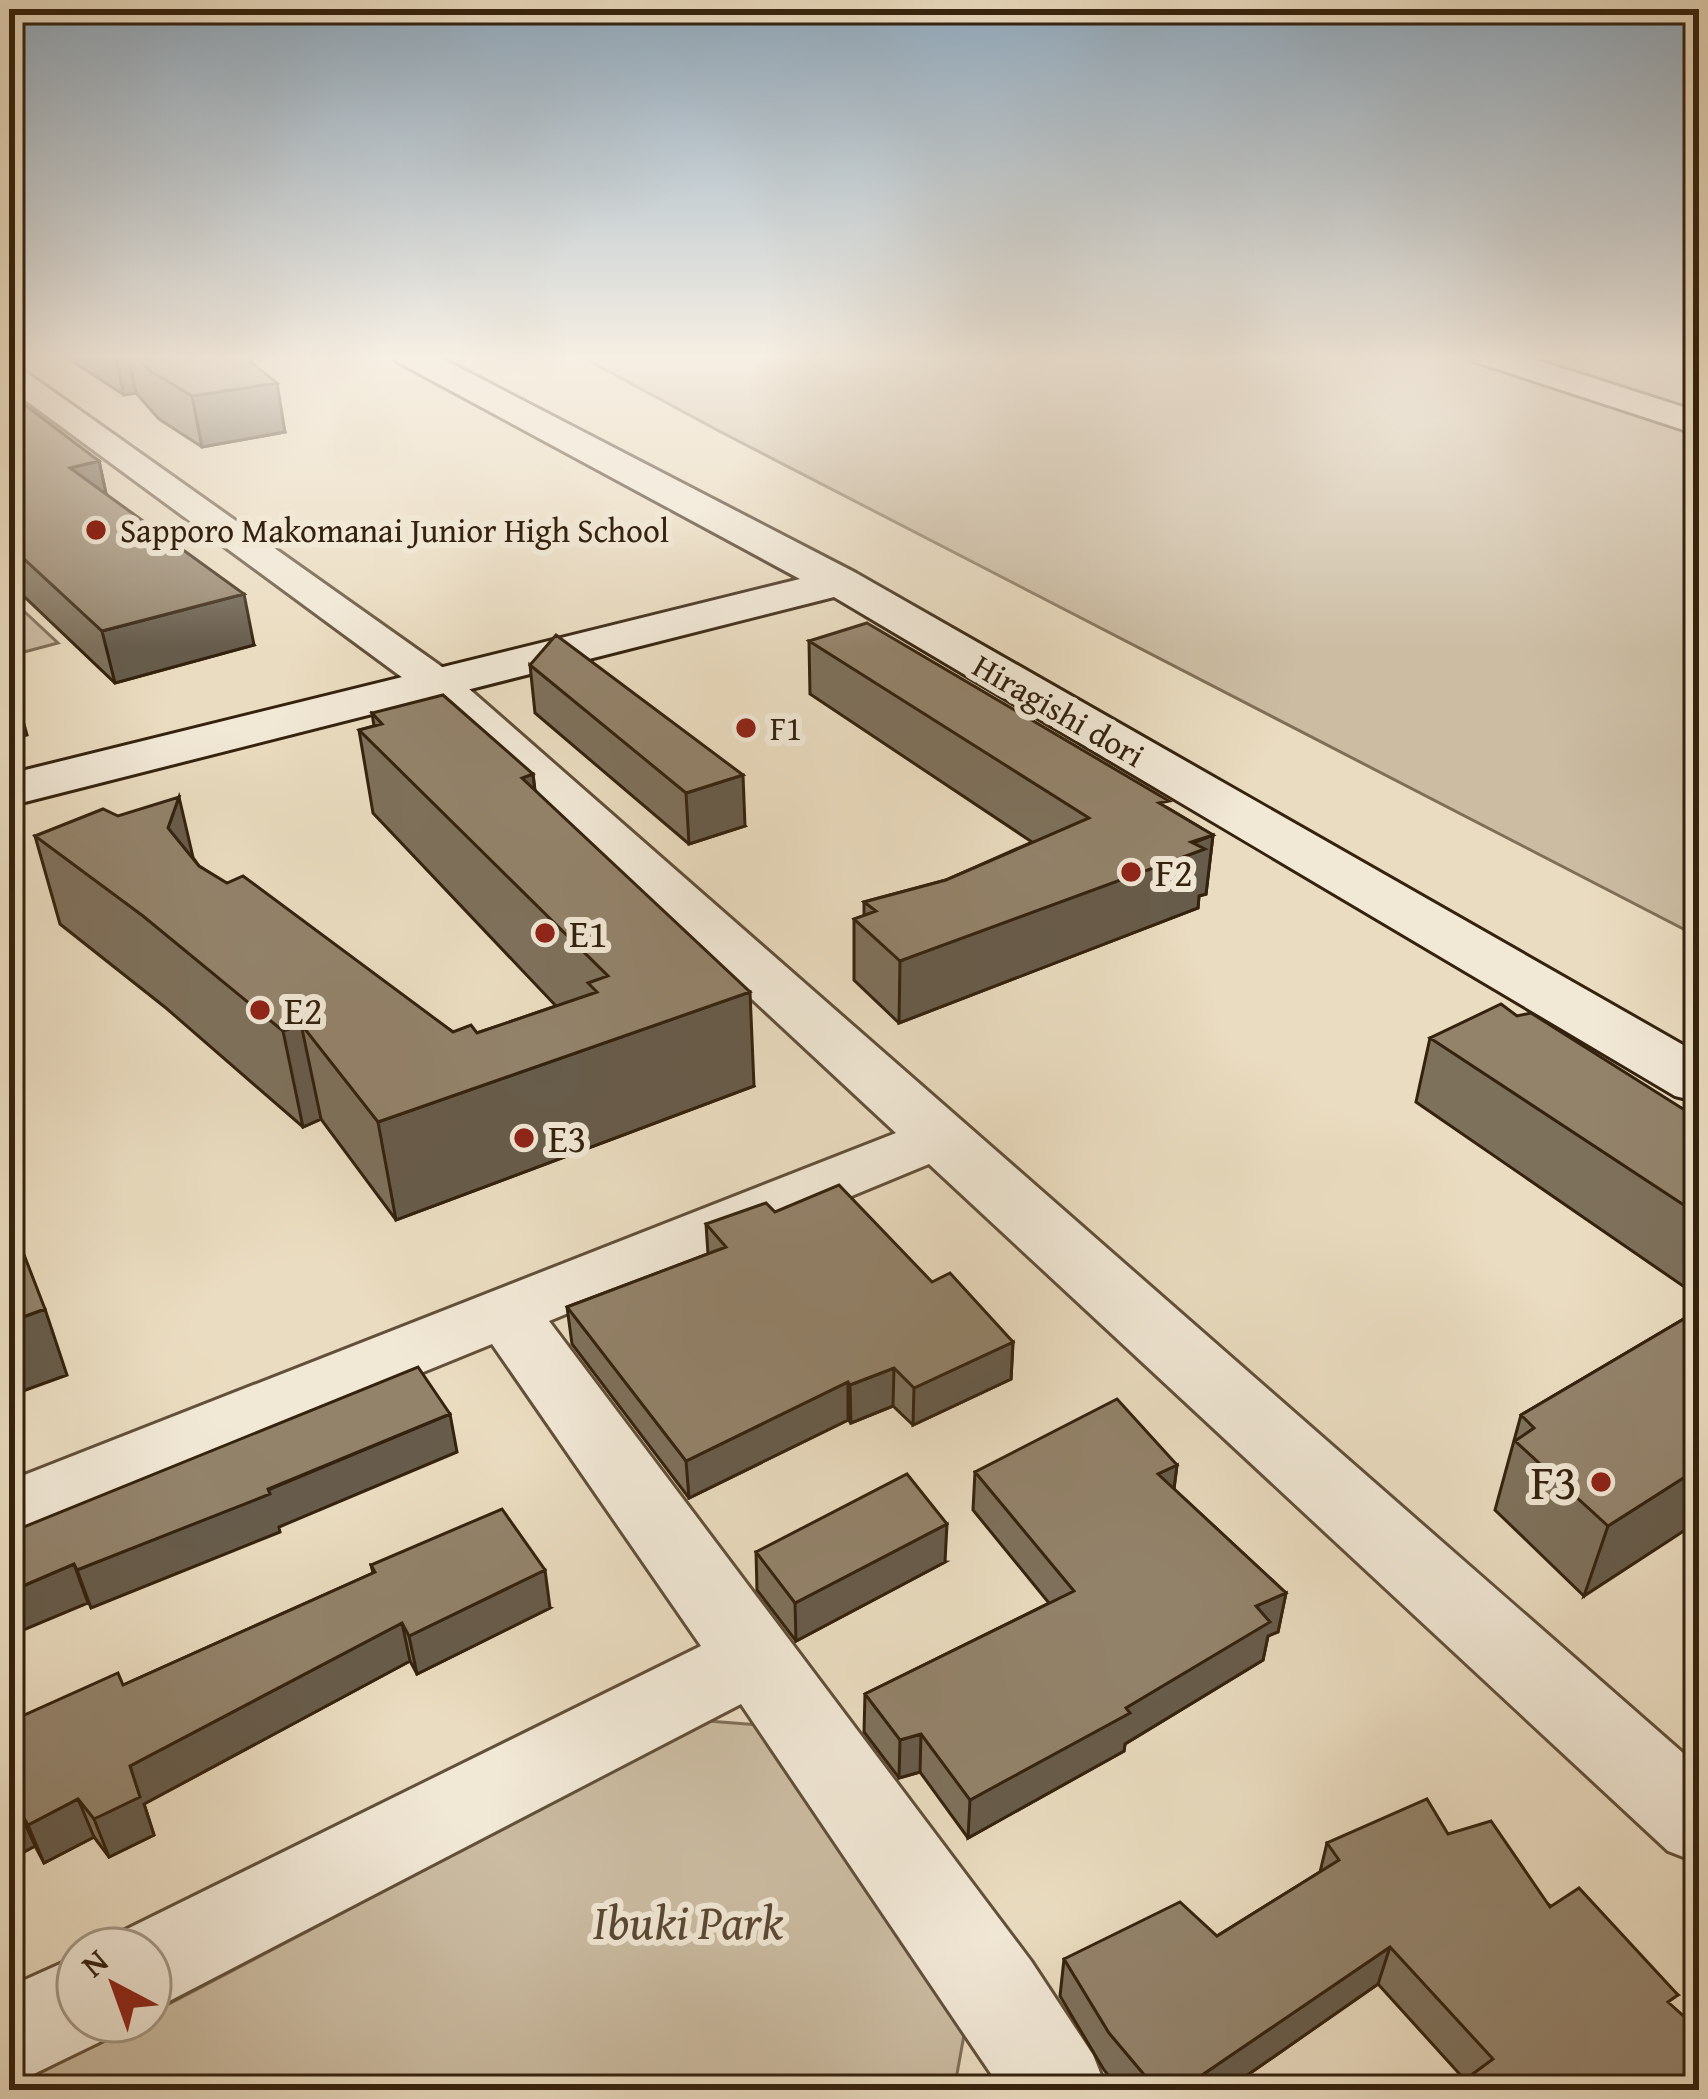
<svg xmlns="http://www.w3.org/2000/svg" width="1708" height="2099" viewBox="0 0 1708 2099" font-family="'Gentium Book Plus',serif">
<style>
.green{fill:#cbbca2;stroke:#806f58;stroke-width:3}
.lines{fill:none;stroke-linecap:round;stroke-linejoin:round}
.street-casing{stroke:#62503a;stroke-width:6}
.secondary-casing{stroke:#34220e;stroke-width:6}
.street{fill:#f1e8d6;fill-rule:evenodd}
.secondary{fill:#f1e8d6;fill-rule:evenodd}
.wall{fill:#7e715c;stroke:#34220e;stroke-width:3}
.shaded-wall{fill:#675c4b;stroke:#34220e;stroke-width:3}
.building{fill:#93836b;stroke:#34220e;stroke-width:3}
.poi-dot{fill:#8f2418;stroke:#f1e8d6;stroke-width:4.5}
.labels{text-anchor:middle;stroke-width:12;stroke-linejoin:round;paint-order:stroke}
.far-poi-label{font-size:33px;fill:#34220e;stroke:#f1e8d6;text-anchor:start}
.far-street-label{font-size:33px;fill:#34220e;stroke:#f1e8d6}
.poi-label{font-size:39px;fill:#34220e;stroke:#f1e8d6;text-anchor:start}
.near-poi-label{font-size:48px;fill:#34220e;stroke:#f1e8d6;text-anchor:end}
.near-park-label{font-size:48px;font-style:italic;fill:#5a4833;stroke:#f1e8d6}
</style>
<rect width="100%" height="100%" fill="#eadcc0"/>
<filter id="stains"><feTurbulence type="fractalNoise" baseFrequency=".00167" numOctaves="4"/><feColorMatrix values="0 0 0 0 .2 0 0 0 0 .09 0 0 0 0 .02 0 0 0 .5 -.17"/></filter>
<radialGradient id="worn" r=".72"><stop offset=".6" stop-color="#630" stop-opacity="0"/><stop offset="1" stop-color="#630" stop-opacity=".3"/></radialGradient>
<path class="green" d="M578,355H1699V937L719,431Z
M13,601L58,643L9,656Z
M708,1721L759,1725L966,2024L955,2085L947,2090H9L136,2021H150V2014Z"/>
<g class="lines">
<g class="street-casing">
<path id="street" d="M9,365L20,368L452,674L1699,1767V1863L1668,1851L929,1164L549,1321L1031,1961L1093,2055L1107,2090H1002L741,1704L150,2011V1949H110L117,1934L701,1646L492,1344L9,1541V1481L896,1133L422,692L9,388Z
M78,1956V2021H118L112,2036L9,2086V1987Z"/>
</g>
<g class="secondary-casing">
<path id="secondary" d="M393,355H435L856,573L1699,1054V1102L1675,1096L834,597L9,806V774L800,579L398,362Z
M1471,355H1521L1699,412V435L1476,362Z"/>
</g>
<use href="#street" class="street"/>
<use href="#secondary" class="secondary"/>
</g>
<path class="wall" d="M63,355H242L285,432L202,447L159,419L136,393L124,395Z
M9,405L99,461L106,494L254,645L115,683L9,582Z
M809,641L1168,808L1213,835L1206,894L1199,896L1198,908L899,1023L854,980V919L864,916V902L946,880L1032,842L810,694Z
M530,665L745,826L689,844L535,713Z
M372,713L533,774L535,790L754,1086L396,1220L321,1119L303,1127L166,1008L60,924L35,836L194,859L199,866L453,1032L477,1033L556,1006L373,813L359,730L374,726Z
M1517,1016L1699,1119V1297L1416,1102L1430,1038Z
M775,1212L932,1282L1013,1342L1011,1379L913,1425L893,1406L851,1423L848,1420L689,1498L572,1344L567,1307L708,1254L706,1224Z
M1699,1310L1584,1596L1495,1510L1521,1415Z
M1177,1465L1174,1489L1286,1593L1278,1632L1268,1636L1263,1660L1125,1744L1124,1751L968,1838L920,1772L899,1778L864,1732L865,1694L1049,1603L973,1510L975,1472Z
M756,1552L945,1562L796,1641L757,1590Z
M371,1565L550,1608L417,1674L410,1661L144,1804L154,1835L109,1857L94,1837L44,1863L35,1846L9,1860V1722L123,1685L373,1573Z
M1448,1834L1678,1995L1465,2080L1378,1984L1226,2090H1120L1104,2070L1060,1996L1064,1959L1217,1936L1320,1872L1327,1843Z"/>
<path class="shaded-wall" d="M115,355H128L136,393L124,395Z
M277,383L285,432L202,447L192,396Z
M99,461L109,507L70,468Z
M244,594L254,645L115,683L102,631Z
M12,681L27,735L9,740V682Z
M533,774L542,860L522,778Z
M743,775L745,826L689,844L686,793Z
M179,797L199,883L168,828Z
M1213,835L1206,894L1199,896L1198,908L899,1023L900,961Z
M750,992L754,1086L396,1220L378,1122Z
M301,1024L321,1119L303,1127L283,1031Z
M45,1309L67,1375L9,1396V1322Z
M1013,1342L1011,1379L913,1425L914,1388Z
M894,1368L893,1406L851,1423L850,1385Z
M848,1382V1420L689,1498L686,1461Z
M450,1414L457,1452L279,1527L280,1532L91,1608L77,1570Z
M1177,1465L1172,1503L1158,1474Z
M1699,1468V1521L1584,1596L1608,1526Z
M947,1524L945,1562L796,1641L795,1603Z
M74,1564L88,1603L9,1636V1592Z
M545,1570L550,1608L417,1674L409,1636Z
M1286,1593L1278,1632L1268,1636L1263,1660L1125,1744L1124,1751L968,1838L970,1800L1126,1708L1256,1606Z
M402,1623L410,1661L144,1804L154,1835L109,1857L94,1819L130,1766Z
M921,1734L920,1772L899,1778L900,1740Z
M78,1799L94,1837L44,1863L28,1825Z
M18,1808L35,1846L9,1860V1813Z
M1390,1947L1378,1984L1226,2090H1180Z"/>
<path class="building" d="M135,355H242L277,383L192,396L149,370Z
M21,402L99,461L70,468L244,594L102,631L9,545V405Z
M867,623L1169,801L1159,803L1213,835L1191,842L1205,849L900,961L854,919L876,911L864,902L946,880L1089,818L809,641Z
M556,635L743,775L686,793L530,665Z
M443,695L533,774L522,778L750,992L378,1122L301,1024L283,1031L143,916L35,836L103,809L118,816L179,797L168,828L199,866L227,883L243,876L453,1032L471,1025L477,1033L597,992L588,983L608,976L359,730L382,724L372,713Z
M1501,1004L1517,1016L1531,1013L1699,1119V1215L1430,1038Z
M839,1185L932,1282L950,1273L1013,1342L914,1388L894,1368L850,1385L848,1382L686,1461L567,1307L726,1247L706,1224L766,1203L775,1212Z
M9,1216L45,1309L9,1322Z
M1699,1310V1468L1608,1526L1515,1441L1534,1428L1521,1415Z
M418,1367L450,1414L268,1489L270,1494L77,1570L74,1564L9,1592V1533Z
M1117,1399L1177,1465L1158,1474L1286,1593L1256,1606L1270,1622L1126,1708L1130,1713L970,1800L921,1734L900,1740L865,1694L1074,1591L975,1472Z
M907,1474L947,1524L795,1603L756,1552Z
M502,1509L545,1570L409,1636L402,1623L130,1766L140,1797L94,1819L78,1799L28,1825L18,1808L9,1813V1722L118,1673L123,1685L375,1572L371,1565Z
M1427,1799L1448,1834L1491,1821L1550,1907L1579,1888L1678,1995L1668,2002L1699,2030V2090H1451L1493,2059L1390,1947L1180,2090H1157L1109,2033L1064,1959L1180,1902L1217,1936L1339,1860L1327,1843Z"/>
<linearGradient id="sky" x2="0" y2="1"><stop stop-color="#90abc0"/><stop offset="0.55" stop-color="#f6efe3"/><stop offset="1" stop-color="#f6efe3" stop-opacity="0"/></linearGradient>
<rect width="1708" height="649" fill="url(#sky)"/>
<g class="poi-dot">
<circle cx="96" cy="530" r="12"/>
<circle cx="746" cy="728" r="12"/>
<circle cx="1131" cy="872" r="12"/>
<circle cx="545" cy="933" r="12"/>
<circle cx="260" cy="1010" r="12"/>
<circle cx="524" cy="1138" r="12"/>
<circle cx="1601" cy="1482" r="12"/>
</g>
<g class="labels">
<g class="far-poi-label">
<text x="120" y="542">Sapporo Makomanai Junior High School</text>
<text x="770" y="740">F1</text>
</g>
<g class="far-street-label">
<text transform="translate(1059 710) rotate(30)" y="12">Hiragishi dori</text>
</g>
<g class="poi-label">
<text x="1155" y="886">F2</text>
<text x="569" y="947">E1</text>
<text x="284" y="1024">E2</text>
<text x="548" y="1152">E3</text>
</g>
<g class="near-poi-label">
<text x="1577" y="1499">F3</text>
</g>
<g class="near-park-label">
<text x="688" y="1939">Ibuki Park</text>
</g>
</g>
<rect width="1708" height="2099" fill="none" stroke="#eadcc0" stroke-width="48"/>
<rect x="12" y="12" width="1684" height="2075" fill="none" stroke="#34220e" stroke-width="6"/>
<rect x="24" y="24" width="1660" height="2051" fill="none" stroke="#34220e" stroke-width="3"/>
<g transform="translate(114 1985) rotate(319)"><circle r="57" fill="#f1e8d6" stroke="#a59986" stroke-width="3"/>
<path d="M0-9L21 45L0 30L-21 45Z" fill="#8f2418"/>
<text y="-18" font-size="33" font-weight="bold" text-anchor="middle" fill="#34220e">N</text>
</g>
<rect width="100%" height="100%" filter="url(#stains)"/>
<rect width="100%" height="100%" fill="url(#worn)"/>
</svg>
